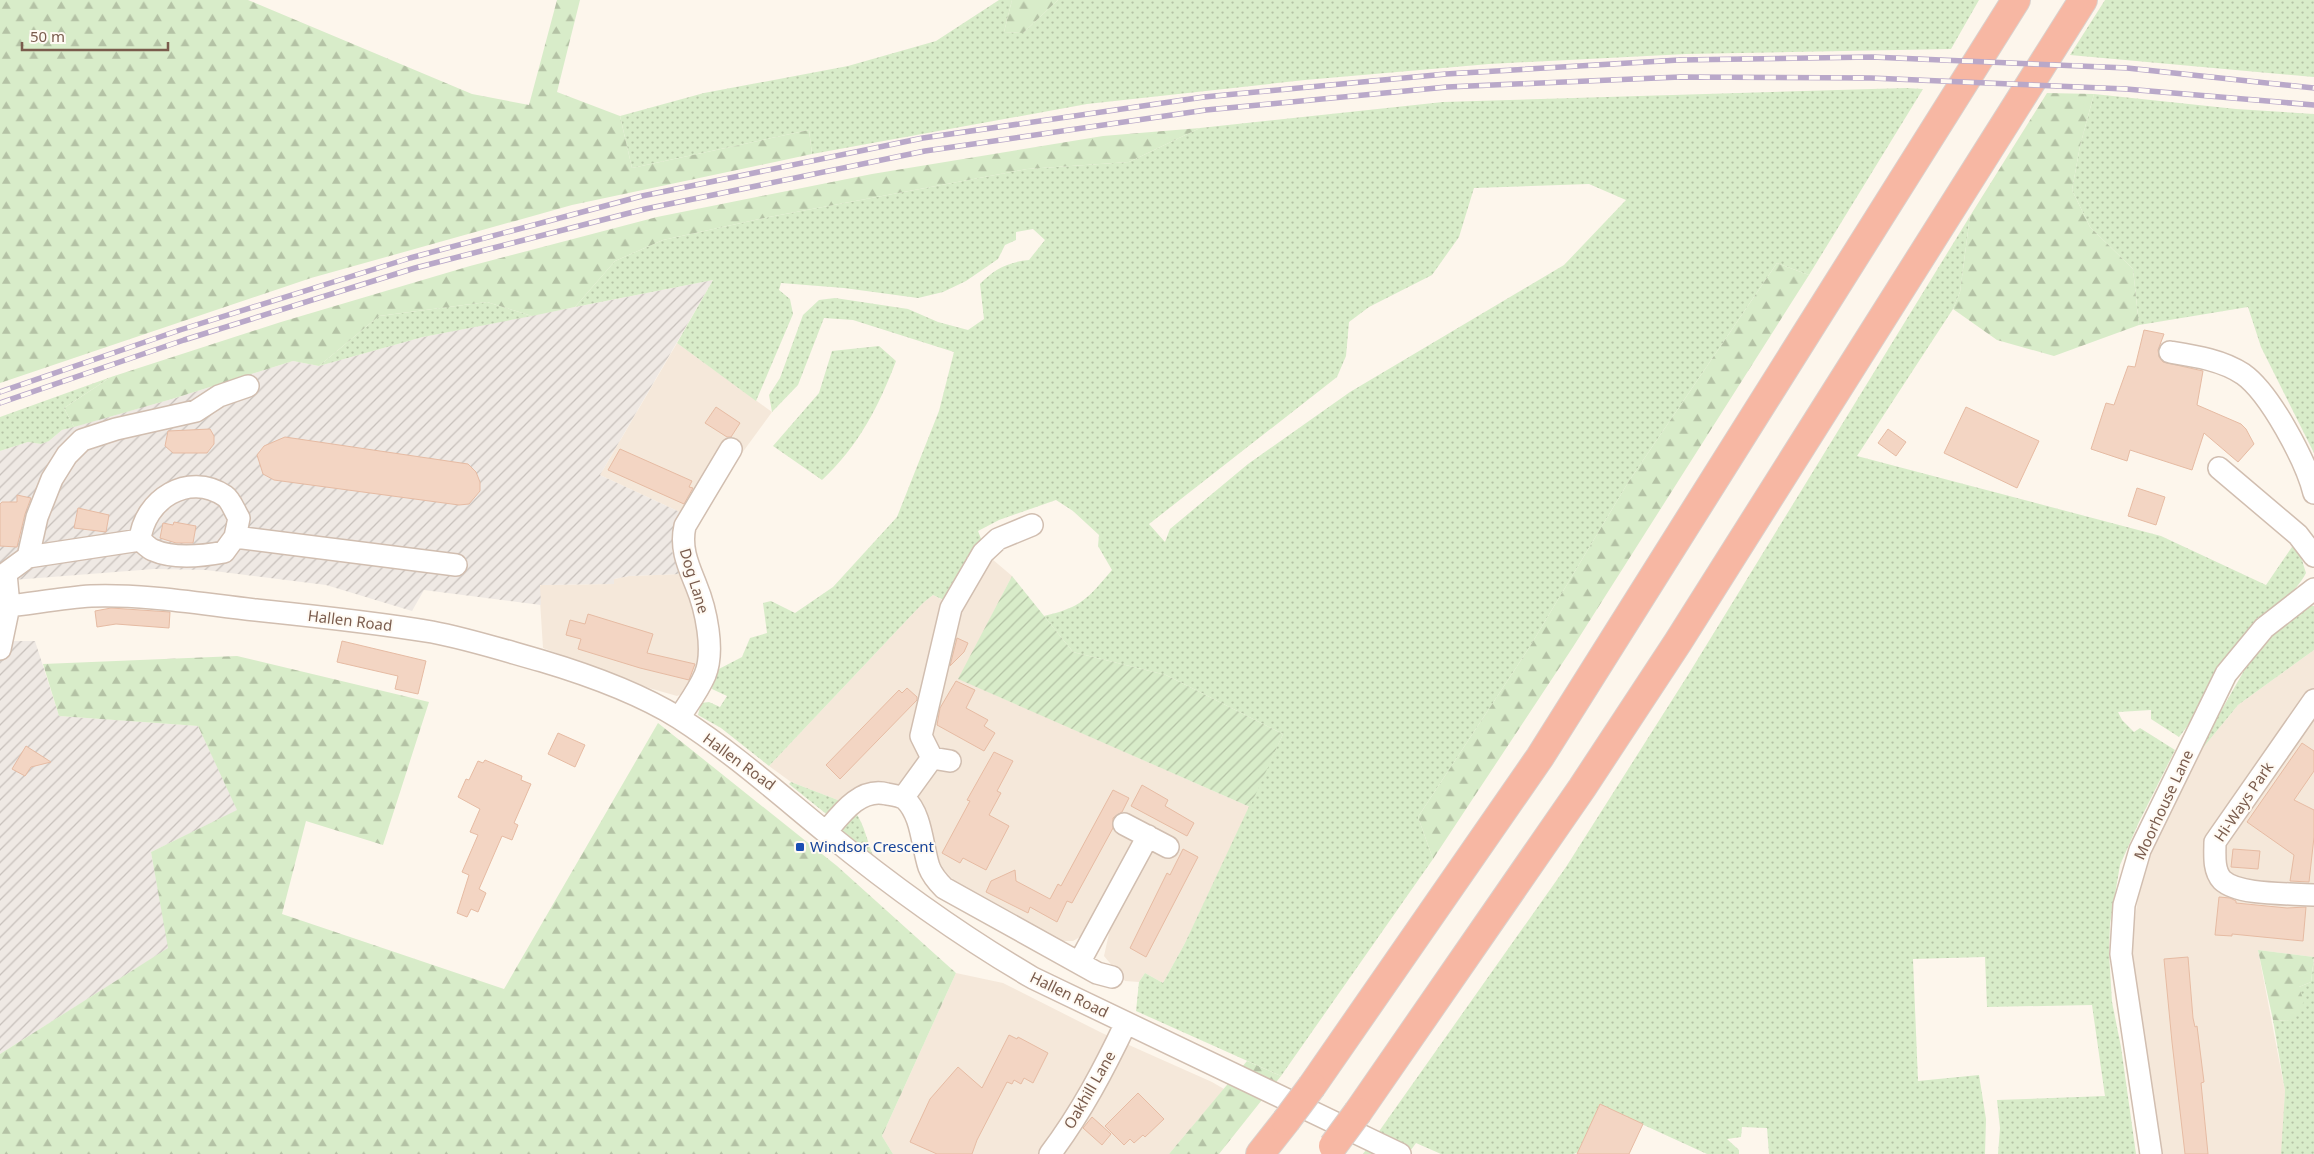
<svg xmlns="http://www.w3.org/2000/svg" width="2314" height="1154" viewBox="0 0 2314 1154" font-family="'Noto Sans',sans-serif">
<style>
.residential{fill:#f5e8da}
.industrial{fill:url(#industrial-furrows)}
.grass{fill:url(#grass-dots);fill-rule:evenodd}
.forest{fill:url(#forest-firs)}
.garden{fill:url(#garden-furrows)}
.building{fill:#f3d5c3;stroke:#e6bba3}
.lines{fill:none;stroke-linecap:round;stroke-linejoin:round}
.minor-casing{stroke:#d1beb0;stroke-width:24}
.highway-casing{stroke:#dad1cd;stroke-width:30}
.minor{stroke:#fff;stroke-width:21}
.highway{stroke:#f7b7a3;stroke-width:28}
.rail-casing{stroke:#b9a8c9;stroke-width:5.5}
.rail{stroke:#fffaf3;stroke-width:4;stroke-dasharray:11;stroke-linecap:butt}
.highway-bridge-casing{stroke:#dad1cd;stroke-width:30;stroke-linecap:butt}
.highway-bridge{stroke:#f7b7a3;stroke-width:28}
.transit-dot{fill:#1a4fb4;stroke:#fffaf3;stroke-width:2}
.labels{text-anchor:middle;stroke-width:4;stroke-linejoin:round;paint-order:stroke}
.street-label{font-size:15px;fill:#7a5c4d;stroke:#fffaf3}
.transit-label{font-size:15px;fill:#164399;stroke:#fffaf3;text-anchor:start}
</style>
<defs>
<pattern id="industrial-furrows" width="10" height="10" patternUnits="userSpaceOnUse" patternTransform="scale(1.25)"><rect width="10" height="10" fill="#efe9e4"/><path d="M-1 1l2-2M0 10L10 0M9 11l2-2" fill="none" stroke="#c7c0bb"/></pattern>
<pattern id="grass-dots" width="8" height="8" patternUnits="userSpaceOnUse" patternTransform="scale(1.25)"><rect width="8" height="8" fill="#d8ecc9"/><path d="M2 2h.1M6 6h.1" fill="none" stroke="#b4c2a5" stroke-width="1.8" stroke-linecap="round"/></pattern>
<pattern id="forest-firs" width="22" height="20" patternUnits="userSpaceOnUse" patternTransform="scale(1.25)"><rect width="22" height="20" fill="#d8ecc9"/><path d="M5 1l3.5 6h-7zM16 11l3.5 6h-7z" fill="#b4c2a5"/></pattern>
<pattern id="garden-furrows" width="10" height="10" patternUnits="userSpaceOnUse" patternTransform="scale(1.25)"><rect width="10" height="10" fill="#d8ecc9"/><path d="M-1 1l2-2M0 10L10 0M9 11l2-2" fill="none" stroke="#b4c2a5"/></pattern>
</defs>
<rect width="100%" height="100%" fill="#fdf6ec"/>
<path class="residential" d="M677,343L772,412L701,509L684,514L600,475Z
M978,547L1012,576L959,679L1250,807L1185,943L1163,983L1145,973L1139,982L1125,981L1104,956L1110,929L1093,921L1085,934L1073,941H1063L957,884L945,871L894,785L887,783L871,785L843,802L791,782L769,766L923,603L933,595L947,602Z
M681,574L702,625L703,659L689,691L677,696L649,688L543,648L539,585L614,584V579L629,576Z
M2314,650V957L2258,950L2285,1091L2282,1154H2159L2135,996L2131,945L2139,891L2153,848L2193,760L2238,705Z
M956,973L1003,983L1102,1033L1212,1082L1224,1089L1169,1154H893L882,1136Z"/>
<path class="industrial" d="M713,280L600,475L684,514L673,534L672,551L681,574L629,576L614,579V584L540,585L541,605L424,590L412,611L326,585L206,570L154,569L0,581V451L28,442L41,444L49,441L62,430L172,399L293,361L319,366L423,337Z
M0,641H35L59,716L198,726L238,810L151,852L169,948L0,1054Z"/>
<path class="grass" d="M999,0H1012L1004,32L1023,33L1058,0H1979L1951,49L1686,54L1489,64L1305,80L1087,104L812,154L809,130L632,168L620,116L704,93L848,66L936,41Z
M2105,0H2314V77L2070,55Z
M1906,88L1923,89L1809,275L1777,263L1629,481L1529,648L1418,817L1433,859L1281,1076L1136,1011L1139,982L1145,973L1163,983L1185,943L1283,734L1166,675L1073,652L1044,616C1082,607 1087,599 1112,570L1098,546L1099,535L1073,511L1056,500L999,520L978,531L983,544L948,602L933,595L923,603L769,766L721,728L698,715L701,703L709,702L720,707L727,696L712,689L715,671L742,657L750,638L767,633L763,603L771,601L795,613L833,587L897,517L939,411L954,352L853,320L824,318L798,385L772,412L769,395L780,378L803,315L819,300L835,298L908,309L938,322L968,330L984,319L980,284C994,269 1008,262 1029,260L1045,240L1033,229L1016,232V240L1005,245L998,259L966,281L943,292L918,298L844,288L781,283L779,290L790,299L793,314L756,401L677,343L713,280L575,307L615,261L663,240L769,217L1027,169L1129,162L1200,128L1443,102ZM1589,184L1626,200L1564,265L1350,392L1248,464L1170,529L1165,542L1149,524L1337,377L1346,356L1349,322L1369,307L1432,275L1459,237L1474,188Z
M2094,94L2236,109L2314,114V453L2261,347L2248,307L2139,325L2133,269L2090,227L2072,190L2080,146Z
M1970,216L1960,292L1953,309L1857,456L2161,536L2266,585L2296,541L2306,573C2298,589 2283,600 2270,611C2255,625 2240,639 2228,655C2209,680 2199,714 2179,737L2151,719V710L2118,712L2122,720L2134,732L2140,728L2175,750L2139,822L2120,865L2110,924L2109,953L2112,1002L2121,1047L2136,1154H1998L2000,1128L1997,1100L2105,1096L2092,1005L1987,1007L1985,957L1913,959L1918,1081L1979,1075L1986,1119L1985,1154H1769L1767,1128L1742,1127L1741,1137L1727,1139L1739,1150V1154H1707L1600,1105L1578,1152L1574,1154H1441L1416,1143L1408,1154H1363L1566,867L1688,675Z
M487,302L532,316L423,337L319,366L379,316Z
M879,346L896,361C879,406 858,447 822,480L773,446L819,393L832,351Z
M111,377L64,408L74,427L62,430L49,441L41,444L28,442L0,451V417Z
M2307,605L2314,606V650L2238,705L2193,760L2249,662L2275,632Z
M791,782L843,802L830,817L789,784Z
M855,812C865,825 867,842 874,858L833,834Z
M2314,959V1154H2281L2285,1091L2273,1020L2290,1021L2299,987L2311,982Z"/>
<path class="forest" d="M0,0H248L472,94L529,105L557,0H580L557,92L620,116L632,168L809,130L812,154L572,205L311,278L0,383Z
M1012,0H1058L1023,33L1004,32Z
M2047,93L2094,94L2080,146L2072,190L2090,227L2133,269L2139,325L2054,356L1997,340L1953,309L1960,292L1970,216Z
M1200,128L1129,162L1027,169L769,217L663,240L615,261L575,307L532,316L487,302L379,316L319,366L293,361L172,399L74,427L64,408L111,377L281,322L470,266L657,217L872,174L1103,136Z
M1777,263L1809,275L1573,647L1433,859L1418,817L1529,648L1629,481Z
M237,656L429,702L383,845L306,821L282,914L504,989L658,723L837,866L956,973L882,1136L893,1154H0V1054L168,948L151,852L237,810L198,726L59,716L43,664Z
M2258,950L2314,957L2311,982L2299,987L2304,1002L2290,1021L2273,1020Z
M1247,1061L1281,1076L1219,1154H1169Z"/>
<path class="garden" d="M1012,576L1073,652L1166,675L1283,734L1250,807L958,679Z"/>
<path class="building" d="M2144,330L2164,334L2158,350L2159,357L2163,362L2203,371L2197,405L2241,424L2246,429L2254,444L2238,462L2204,433L2192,470L2130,450L2127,461L2091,449L2106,403L2114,405L2128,366L2135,367Z
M716,407L740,423L731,437H727L705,423Z
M1966,407L2039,441L2017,488L1944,453Z
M210,429L214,436V444L207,453H173L165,446L168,431Z
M1888,429L1906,442L1896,456L1878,443Z
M285,437L468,464L476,472L480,482V491L469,504L459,505L274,480L263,474L257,455L264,446Z
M620,449L692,481L689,487L693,488L684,504L608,470Z
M2137,488L2165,497L2156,525L2128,516Z
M17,495L31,498L25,514L17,547L0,546V504L2,502H17Z
M78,508L109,515L106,532L74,528Z
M174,522L196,526L193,543H176L160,538L163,523L173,525Z
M111,608L170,612L169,628L116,624L97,627L95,611Z
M588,614L653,634L647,653L695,664L689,680L640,668L578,649L581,639L566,635L570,620L585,624Z
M957,638L968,643L964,652L950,666Z
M342,641L426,661L418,694L395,689L398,676L337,662Z
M956,681L975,690L966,708L988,720L984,726L995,733L984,751L937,725L940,708Z
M907,688L917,697V700L840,779L826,765L899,690L902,693Z
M558,733L585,745L575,767L548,754Z
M2302,743L2314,751V771L2294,800L2314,810V837L2309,882L2290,881L2294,855L2247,822Z
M26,746L51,762L31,767L25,776L12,769Z
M994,752L1013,761L997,791L1001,793L989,815L1009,826L986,870L963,858L960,863L942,853L970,801L967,800Z
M485,760L522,776L521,780L531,784L514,823L518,825L512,840L502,836L479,889L486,893L478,912L471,909L467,917L457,913L469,875L462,872L478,835L470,832L480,809L458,797L466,779L469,780L478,761L483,763Z
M1142,785L1168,800L1165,806L1194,823L1187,836L1131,806Z
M1113,790L1129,798L1122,812L1113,818V828L1072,903L1067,901L1057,922L1030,907L1028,913L986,892L991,881L1015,870L1016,881L1050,899L1058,884L1061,886Z
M1183,849L1198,857L1146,957L1130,948L1167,873L1170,875Z
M2233,849L2260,851L2258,869L2231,867Z
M2219,897L2230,898L2236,901V903L2287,908L2306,907L2303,941L2232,934V936L2215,935Z
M2188,957L2193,1018L2195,1027L2197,1026L2204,1082L2201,1083L2208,1154H2185L2172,1042L2164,959Z
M1009,1035L1017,1039L1018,1037L1048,1053L1033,1083L1024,1078L1021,1084L1014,1080L1012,1084L1007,1082L977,1140L972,1154H937L910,1142L930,1099L958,1067L982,1088Z
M1138,1093L1164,1119L1145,1137L1143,1135L1134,1143L1130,1139L1124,1145L1105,1126Z
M1600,1104L1643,1124L1629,1154H1577Z
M1092,1117L1111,1134L1102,1145L1083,1128Z"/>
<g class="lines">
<g class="minor-casing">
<path id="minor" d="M2170,352C2195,356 2222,360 2243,374C2270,393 2306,461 2314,493
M2219,468L2298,535L2314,556
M235,537L456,565
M28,557L140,540C144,543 148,548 153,550C173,559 203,556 224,552L235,537L239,518C235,512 231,500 225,496C188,471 144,500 140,540
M0,607C30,604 61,598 91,596C146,594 201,604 256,610C314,616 373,622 432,632C469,639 506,651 542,661C589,675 637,692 679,718C732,752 779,794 828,834C893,887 961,936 1033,978L1400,1154
M0,649L9,606L6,573L28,557L37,517L52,479L67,455L82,440L116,429L196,411L219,396L248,386
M2314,700L2215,842C2215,854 2213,870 2222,880C2239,896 2290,893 2314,895
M679,718C688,704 698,691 705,675C715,651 706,609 696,585C688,565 680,548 685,526L731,449
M950,761L932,758L921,736L951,608L983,553L998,539L1032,525
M903,798L932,758
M1124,824L1168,847
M826,832C841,814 860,787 887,794C892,795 900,796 905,799C922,815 922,846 929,867C932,875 938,882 944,888L1097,973L1112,977
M1079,963L1148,836
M1050,1154C1081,1113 1104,1069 1126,1023
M2151,1154L2121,954L2124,905L2140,850L2226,674L2264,628L2314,589"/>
</g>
<g class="highway-casing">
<path id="highway" d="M1312,1086L1540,757L2016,0
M1358,1112L1582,788L1678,642L2083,0
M1260,1154L1286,1121"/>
</g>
<use href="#minor" class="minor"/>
<use href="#highway" class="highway"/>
<g class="rail-casing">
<path id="rail" d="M0,392L180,330L410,258L642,196L923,138L1204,97L1446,74L1679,60L1872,57L2127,68L2314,88
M0,403L184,340L415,268L645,209L925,151L1206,110L1447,87L1680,77L1871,78L2126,89L2314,105"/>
</g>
<use href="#rail" class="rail"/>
<g class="highway-bridge-casing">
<path id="highway-bridge" d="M1286,1121L1312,1086
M1333,1146L1358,1112"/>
</g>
<use href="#highway-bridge" class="highway-bridge"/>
</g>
<rect class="transit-dot" x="795" y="842" width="10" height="10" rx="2.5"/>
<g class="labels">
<g class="street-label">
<text transform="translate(694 581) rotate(73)" y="5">Dog Lane</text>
<text transform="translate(350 621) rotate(7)" y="5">Hallen Road</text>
<text transform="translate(739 762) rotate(36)" y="5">Hallen Road</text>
<text transform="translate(2244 802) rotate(-56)" y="5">Hi-Ways Park</text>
<text transform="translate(2164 805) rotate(-65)" y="5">Moorhouse Lane</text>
<text transform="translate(1069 995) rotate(26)" y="5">Hallen Road</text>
<text transform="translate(1090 1090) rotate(-60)" y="5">Oakhill Lane</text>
</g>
<g class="transit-label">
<text x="810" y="852">Windsor Crescent</text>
</g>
</g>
<path d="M22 42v8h146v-8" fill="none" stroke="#7a5c4d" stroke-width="2.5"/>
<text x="30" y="42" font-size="15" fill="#7a5c4d" stroke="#fffaf3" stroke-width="4" paint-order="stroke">50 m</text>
</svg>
